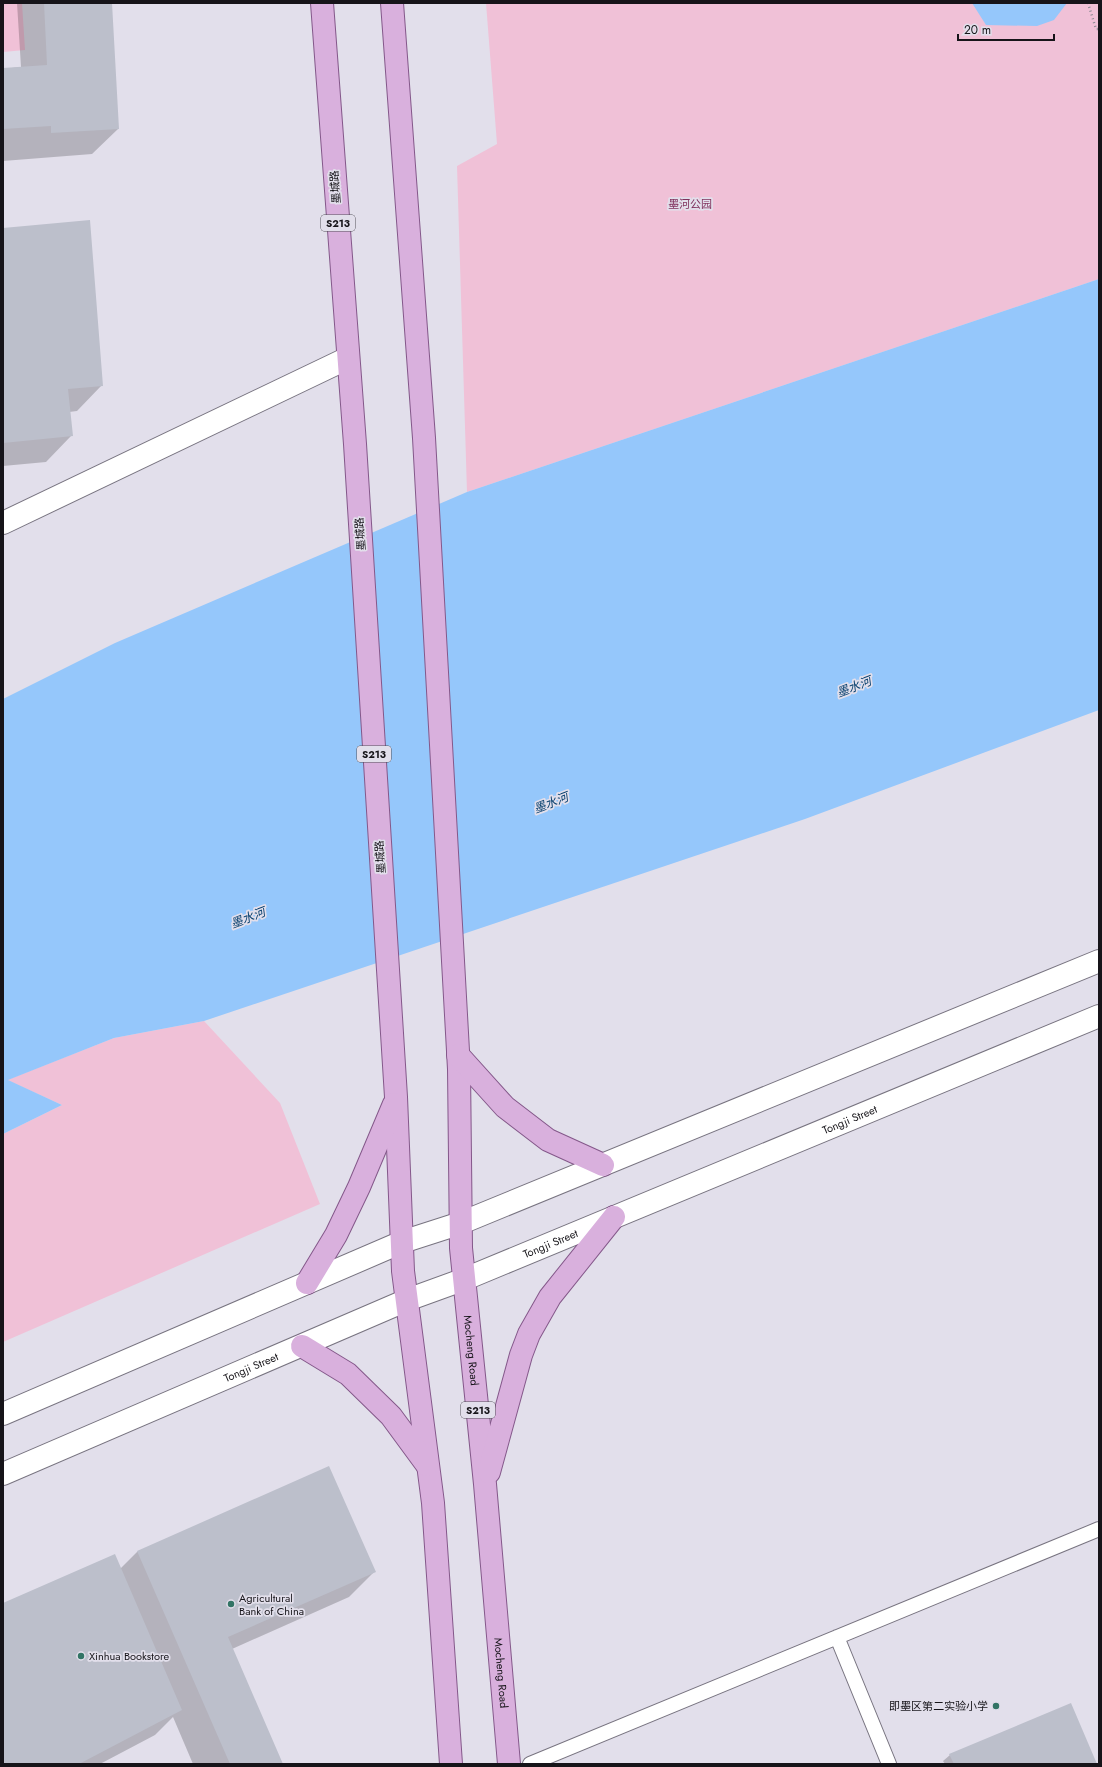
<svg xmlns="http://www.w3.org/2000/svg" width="1102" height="1767" viewBox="0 0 1102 1767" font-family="Jost,'Noto Sans SC',sans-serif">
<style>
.green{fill:#f0c1d7}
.water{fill:#95c7fb}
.shadow{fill:#0003}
.building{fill:#bcbfcb}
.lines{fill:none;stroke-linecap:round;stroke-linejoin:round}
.service-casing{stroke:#787480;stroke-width:16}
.tertiary-casing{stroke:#787480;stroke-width:24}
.primary-casing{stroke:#84588a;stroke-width:24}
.path{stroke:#8c8a93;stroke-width:2.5;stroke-dasharray:1 3;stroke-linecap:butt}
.service{stroke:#fff;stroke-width:14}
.tertiary{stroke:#fff;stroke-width:22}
.primary{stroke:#d9b0dd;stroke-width:22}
.poi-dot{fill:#327465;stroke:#e2dfeb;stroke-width:1.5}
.labels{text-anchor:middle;stroke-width:3.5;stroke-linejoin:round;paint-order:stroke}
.shield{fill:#e2dfeb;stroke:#535158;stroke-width:1}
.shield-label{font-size:10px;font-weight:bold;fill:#161419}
.street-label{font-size:11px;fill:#161419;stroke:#e2dfeb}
.park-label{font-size:11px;fill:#80315d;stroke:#e2dfeb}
.poi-label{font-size:11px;fill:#161419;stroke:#e2dfeb;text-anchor:start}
.water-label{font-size:12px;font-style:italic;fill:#033c6b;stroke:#e2dfeb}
</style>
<rect width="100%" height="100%" fill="#e2dfeb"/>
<path class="green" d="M3,3H22L25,50L3,52Z
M486,3H1099V279L467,492L457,166L497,144Z
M204,1021L280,1103L320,1204L3,1342V1134L62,1105L7,1080L114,1038Z"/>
<path class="water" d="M972,3H1067L1054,20L1037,26L986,25Z
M1099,279V710L805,819L204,1021L114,1038L8,1080L62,1105L3,1134V699L115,643L467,492Z"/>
<path class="shadow" d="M17,3H111L118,129L92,154L3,161V69L21,67Z
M3,229L102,385L77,411L69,412L71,436L46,462L3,466Z
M329,1468L374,1572L349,1597L232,1649L282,1764H193L173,1717L155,1735L100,1764H3V1604L121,1568L137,1552Z
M950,1755L1096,1764H945L943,1761Z"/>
<path class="building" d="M44,3H112L119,129L51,133V126L3,129V68L47,65Z
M90,220L103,386L68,389L73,436L3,443V228Z
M329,1466L376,1572L228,1637L283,1764H230L137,1551Z
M115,1554L182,1710L79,1764H3V1603Z
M1071,1703L1097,1764H954L949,1754Z"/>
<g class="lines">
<g class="service-casing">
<path id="service" d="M837,1637L889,1764
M530,1764L1099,1529"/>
</g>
<g class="tertiary-casing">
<g id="tertiary">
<path d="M3,523L348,358"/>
<path d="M3,1414L402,1242L461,1223L1099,961"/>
<path id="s1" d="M3,1474L407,1300L465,1279L1099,1016"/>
</g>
</g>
<g class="primary-casing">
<g id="primary">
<path d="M322,3L355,444L396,1097L403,1271L433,1503L451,1764"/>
<path id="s2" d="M392,3L424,438L459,1069L461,1248L485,1484L509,1764"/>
<path d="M458,1055L505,1107L548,1140L603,1165"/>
<path d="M307,1283L336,1235L359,1187L394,1104"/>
<path d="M302,1346L348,1374L391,1416L427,1465"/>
<path d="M489,1472L521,1355L529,1334L550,1297L614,1217"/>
</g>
</g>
<path class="path" d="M1088,3L1096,29H1099"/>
<use href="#service" class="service"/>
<use href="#tertiary" class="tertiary"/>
<use href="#primary" class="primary"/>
</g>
<g class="poi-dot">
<circle cx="231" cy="1604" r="4"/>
<circle cx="81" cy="1656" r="4"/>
<circle cx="996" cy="1706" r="4"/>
</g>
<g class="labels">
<g class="shield">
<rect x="321" y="215" width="34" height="16" rx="3"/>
<rect x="357" y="746" width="34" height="16" rx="3"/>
<rect x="461" y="1402" width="34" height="16" rx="3"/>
</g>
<g class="shield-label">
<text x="338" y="227">S213</text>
<text x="374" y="758">S213</text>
<text x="478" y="1414">S213</text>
</g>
<g class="street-label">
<text transform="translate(335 187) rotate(-94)" y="4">墨城路</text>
<text transform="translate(360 534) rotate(-94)" y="4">墨城路</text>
<text transform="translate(380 857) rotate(-94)" y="4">墨城路</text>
<text dy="4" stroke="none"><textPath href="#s1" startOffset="918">Tongji Street</textPath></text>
<text dy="4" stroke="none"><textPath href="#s1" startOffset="594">Tongji Street</textPath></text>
<text dy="4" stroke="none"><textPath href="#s2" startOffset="1350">Mocheng Road</textPath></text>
<text dy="4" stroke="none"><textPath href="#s1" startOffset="270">Tongji Street</textPath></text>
<text dy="4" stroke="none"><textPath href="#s2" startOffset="1674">Mocheng Road</textPath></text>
</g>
<g class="park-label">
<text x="690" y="208">墨河公园</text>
</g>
<g class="poi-label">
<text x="239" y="1602">Agricultural<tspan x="239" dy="13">Bank of China</tspan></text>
<text x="89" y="1660">Xinhua Bookstore</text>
<text x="988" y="1710" text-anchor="end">即墨区第二实验小学</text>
</g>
<g class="water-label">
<text transform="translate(854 687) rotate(-21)" y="4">墨水河</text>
<text transform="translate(551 803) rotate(-21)" y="4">墨水河</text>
<text transform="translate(248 918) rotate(-21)" y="4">墨水河</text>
</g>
</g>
<rect width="1102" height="1767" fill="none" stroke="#161419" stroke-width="8"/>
<path d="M958 34v6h96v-6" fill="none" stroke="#161419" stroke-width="2"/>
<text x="964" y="34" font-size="12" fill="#161419" stroke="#e2dfeb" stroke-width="3" paint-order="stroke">20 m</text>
</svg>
